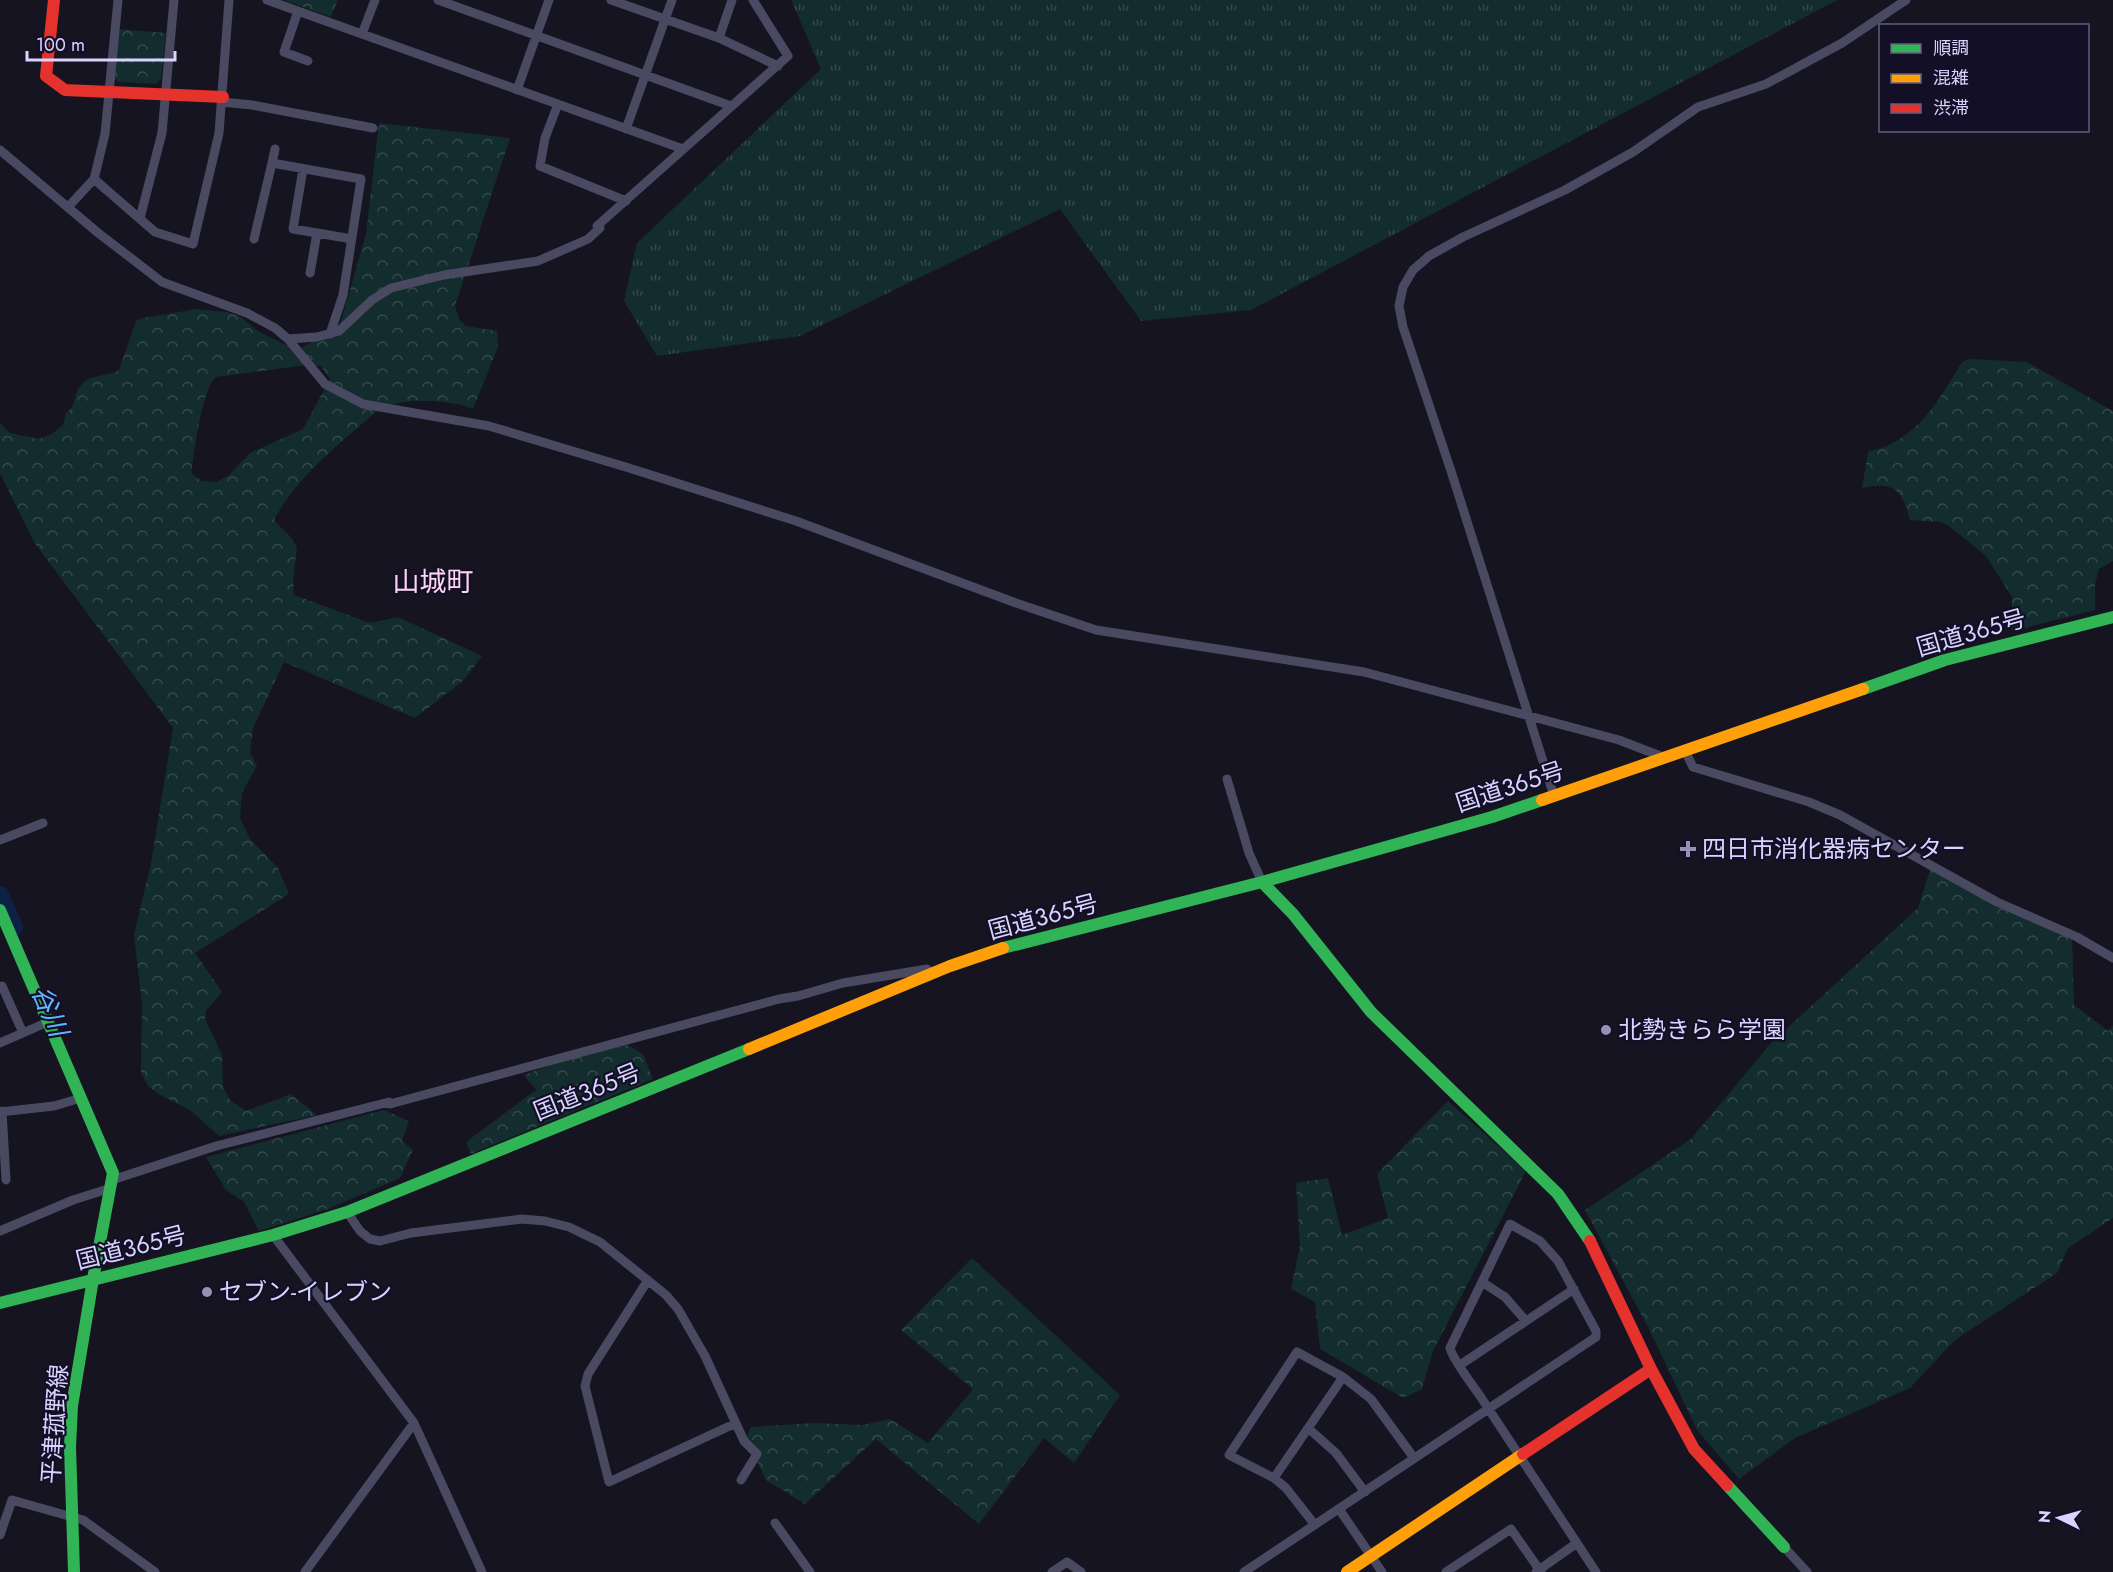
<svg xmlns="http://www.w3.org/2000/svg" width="2113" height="1572" viewBox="0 0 2113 1572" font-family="Jost,'Noto Sans JP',sans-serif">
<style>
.grass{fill:url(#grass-tufts)}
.forest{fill:url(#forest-crowns);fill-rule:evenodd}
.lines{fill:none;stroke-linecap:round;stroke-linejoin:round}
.river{stroke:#0d2144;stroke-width:18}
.street{stroke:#4a4962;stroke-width:9}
.fast{stroke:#30b455;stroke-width:12}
.slow{stroke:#ff9f0a;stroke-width:12}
.jam{stroke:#e5322d;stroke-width:12}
.poi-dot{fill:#9591b1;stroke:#130f26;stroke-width:2}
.labels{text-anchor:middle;stroke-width:4.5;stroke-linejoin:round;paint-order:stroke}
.street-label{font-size:24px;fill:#d9d4ff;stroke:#130f26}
.poi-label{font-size:24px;fill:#d9d4ff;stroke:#130f26;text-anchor:start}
.water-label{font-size:26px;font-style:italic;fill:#62b6ff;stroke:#130f26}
.quarter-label{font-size:27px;fill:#ffd6f0;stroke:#130f26}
</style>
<defs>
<pattern id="grass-tufts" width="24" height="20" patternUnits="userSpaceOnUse" patternTransform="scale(1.5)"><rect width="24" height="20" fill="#132c2d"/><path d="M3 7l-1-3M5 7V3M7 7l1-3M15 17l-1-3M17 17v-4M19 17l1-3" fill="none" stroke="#354a4c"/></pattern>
<pattern id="forest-crowns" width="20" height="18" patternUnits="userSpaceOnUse" patternTransform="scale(1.5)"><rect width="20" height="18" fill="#132c2d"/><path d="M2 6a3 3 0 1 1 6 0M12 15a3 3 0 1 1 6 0" fill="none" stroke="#354a4c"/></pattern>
</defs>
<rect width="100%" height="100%" fill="#161421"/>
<path class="grass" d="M791,0H1837L1251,310L1141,321L1060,209L800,336L657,356L624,301L637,243L821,69Z"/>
<path class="forest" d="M283,0H338L331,17Z
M119,29L166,33L161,79L156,84L118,82L114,78Z
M379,123L510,138L455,306L460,321L466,326L497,331L498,347L473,409C448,399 404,397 379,409C342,442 297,476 274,520L293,540L297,548L293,579L294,595L370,623L398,617L482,656L464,680L415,718L284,662L253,728L250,752L257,766L242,792L240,818L250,839L278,868L289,894L195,953L222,992L206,1011L205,1019L222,1055L223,1087L230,1100L246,1111L291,1094L317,1115L219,1136L190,1110L160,1095L148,1086L141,1073L142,1004L134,935L151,863L173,728L34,542L0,473V423L10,433L39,439L52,434L63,425L66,413C77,406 73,392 82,384C92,374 107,377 119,370L136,321L143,318L197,309L227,312L241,317L259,332L297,350L339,328L366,234ZM306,365L321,366L330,379L303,429L250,453L229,475L216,482L201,481L191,473C195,451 201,390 216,377Z
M1969,359L2027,362L2113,411V561L2099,569L2095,584V610L2012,631V597L1986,556L1949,526L1941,522L1910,520C1901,489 1895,481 1862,488L1868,452C1875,449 1884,448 1891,444C1925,427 1943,393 1962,362Z
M1930,870L2072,938L2074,1005L2108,1031L2113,1026V1218L2068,1248L2057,1273L1955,1340L1910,1388L1795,1438L1739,1479L1697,1430L1650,1331L1585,1210L1691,1139L1771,1043L1918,908Z
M628,1045L643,1054L653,1079L471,1154L466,1142L536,1090L524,1075L578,1055Z
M1448,1101L1526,1171L1433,1351L1422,1389L1403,1398L1320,1349L1315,1302L1291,1289L1300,1246L1296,1183L1328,1178L1342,1235L1388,1218L1377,1174Z
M384,1110L409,1121L402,1141L413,1150L400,1178L328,1209L259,1231L244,1202L226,1190L206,1157Z
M972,1258L1120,1395L1074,1463L1044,1438L979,1524L876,1439L805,1504L766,1480L746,1438L751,1427L815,1423L863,1425L890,1419L928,1443L973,1389L901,1330Z"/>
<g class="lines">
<path class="river" d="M0,895L14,927"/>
<path class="street" d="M267,0L683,149
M438,0L731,106
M611,0L719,38L778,66
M298,11L284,52L308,61
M362,34L375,0
M719,38L732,0
M517,90L549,0
M222,102L252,105L373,128
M558,104L545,138L540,166L626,201
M626,129L672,0
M275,149L272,163L361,179L343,295L330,334
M0,150L97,232L162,282L247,313L275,328L288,339L317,337L339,331L372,300L391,288L444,275L538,261L588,239L600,228L597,226L788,56L753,0
M303,169L293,229L317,233L310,273
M94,179L155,232L193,244L219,133L229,0
M69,206L94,179L105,134L118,0
M140,218L162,133L174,0
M317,233L352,239
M254,239L272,163
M288,339L325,384L363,404L489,426L629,468L796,521L1016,603L1096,630L1364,672L1619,740L1663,757
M1685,751L1693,767L1809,802L1840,815L1997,902L2077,937L2113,958
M1227,779L1249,853L1262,882
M1554,796L1451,471L1403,327L1399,306L1403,287L1413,270L1429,256L1463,237L1565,190L1633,152L1698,107L1766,84L1842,43L1906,0
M0,840L43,823
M2,986L23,1033
M0,1043L48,1022
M2,1111L6,1180
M0,1112L54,1106L81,1098
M112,1180L216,1146L389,1102L390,1104L779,999L798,996L843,983L927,969
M347,1212L360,1231L370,1239L380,1241L411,1233L522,1219L545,1221L569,1227L600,1242L666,1295L678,1309L705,1356L744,1441L757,1454L741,1480
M0,1231L73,1200L111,1188
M273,1235L414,1423L482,1572
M648,1280L588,1374L585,1386L609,1482L734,1424
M1482,1282L1505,1297L1526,1321
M1460,1365L1574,1289
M1308,1428L1336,1453L1365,1492
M1274,1478L1343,1377
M1339,1509L1382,1572
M775,1523L810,1572
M1315,1525L1286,1488L1274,1478L1229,1455L1297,1352L1343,1377L1371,1399L1414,1458
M0,1535L12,1500L83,1520L155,1572
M1784,1547L1807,1572
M305,1572L414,1423
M1052,1572L1067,1562L1081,1572
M1244,1572L1596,1337V1331L1558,1261L1540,1241L1510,1224L1450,1348C1453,1361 1476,1389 1484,1402C1521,1459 1559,1515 1596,1572
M1446,1572L1511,1529L1541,1572
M1536,1572L1577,1543"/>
<path class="fast" d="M1863,689L1945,660L2113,617
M1262,882L1293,914L1371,1012L1558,1194L1590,1241
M0,910L113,1173L93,1279
M1003,948L1262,882L1492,817L1542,800
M0,1303L273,1235L347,1212L749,1049
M1727,1485L1784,1547
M74,1572L70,1447L72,1406L93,1279"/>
<path class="slow" d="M1542,800L1863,689
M749,1049L950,966L1003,948
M1347,1572L1523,1454"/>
<path class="jam" d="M54,0L46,76L65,90L223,97
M1590,1241L1651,1369L1694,1449L1727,1485
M1523,1454L1651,1369"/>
</g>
<g class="poi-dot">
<path d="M1685 840h6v6h6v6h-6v6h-6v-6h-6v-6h6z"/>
<circle cx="1606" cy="1030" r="6"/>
<circle cx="207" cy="1292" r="6"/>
</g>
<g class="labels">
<g class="street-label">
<text transform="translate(1971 633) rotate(-16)" y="8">国道365号</text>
<text transform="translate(1510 787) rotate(-18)" y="8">国道365号</text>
<text transform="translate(1043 917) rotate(-15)" y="8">国道365号</text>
<text transform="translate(587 1092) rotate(-22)" y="8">国道365号</text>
<text transform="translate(131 1248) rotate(-14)" y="8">国道365号</text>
<text transform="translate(55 1424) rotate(-86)" y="8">平津菰野線</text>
</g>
<g class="poi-label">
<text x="1702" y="857">四日市消化器病センター</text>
<text x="1618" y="1038">北勢きらら学園</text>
<text x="219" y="1300">セブン-イレブン</text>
</g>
<g class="water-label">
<text transform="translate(50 1011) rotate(67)" y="9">谷川</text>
</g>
<g class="quarter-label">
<text x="433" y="591">山城町</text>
</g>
</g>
<rect x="1879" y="24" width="210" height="108" fill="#130f26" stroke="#625e7d" stroke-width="1.5"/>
<rect x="1891" y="44" width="30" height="9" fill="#30b455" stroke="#625e7d" stroke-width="1.5"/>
<text x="1933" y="54" font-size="18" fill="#d9d4ff">順調</text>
<rect x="1891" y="74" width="30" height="9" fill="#ff9f0a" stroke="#625e7d" stroke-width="1.5"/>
<text x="1933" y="84" font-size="18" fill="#d9d4ff">混雑</text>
<rect x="1891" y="104" width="30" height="9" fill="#e5322d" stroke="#625e7d" stroke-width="1.5"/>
<text x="1933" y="114" font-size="18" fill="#d9d4ff">渋滞</text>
<g transform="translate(2059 1518) rotate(275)" stroke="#130f26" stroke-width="4.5" paint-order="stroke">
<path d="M0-4.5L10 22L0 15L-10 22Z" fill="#d9d4ff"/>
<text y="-9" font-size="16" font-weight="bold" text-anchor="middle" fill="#d9d4ff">N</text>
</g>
<path d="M27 51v9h148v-9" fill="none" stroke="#d9d4ff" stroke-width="3"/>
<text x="36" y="51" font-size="18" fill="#d9d4ff" stroke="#130f26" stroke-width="4.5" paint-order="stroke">100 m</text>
</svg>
